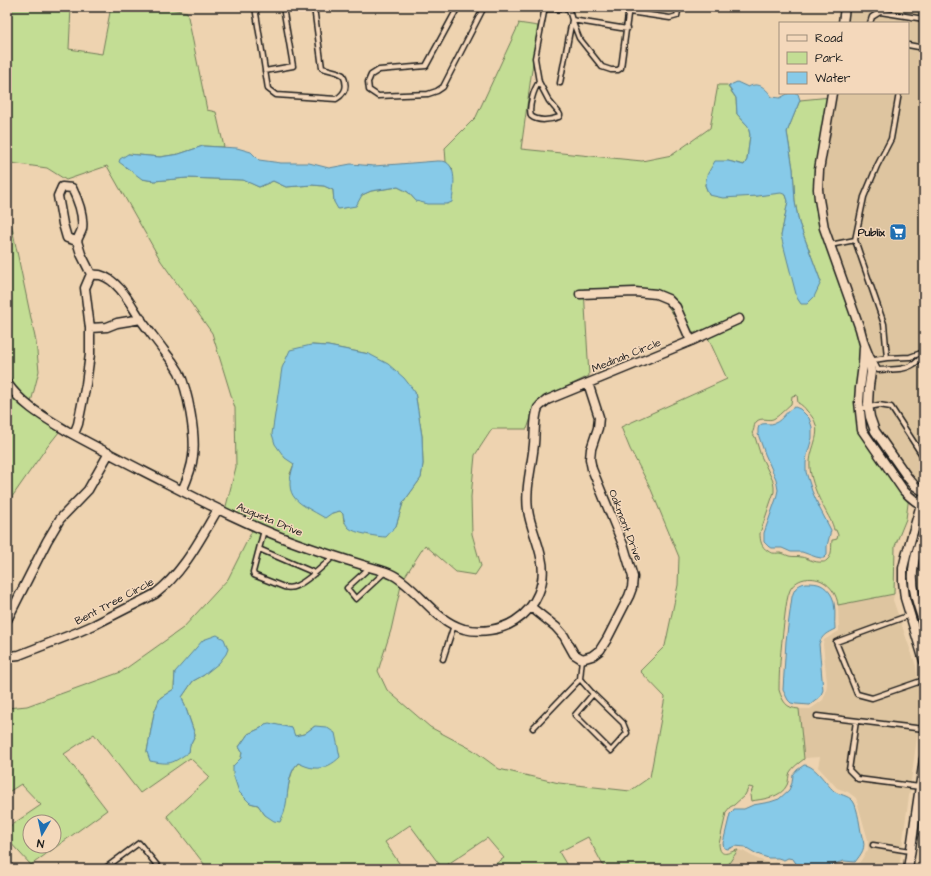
<svg xmlns="http://www.w3.org/2000/svg" width="931" height="876" viewBox="0 0 931 876" font-family="'Architects Daughter',sans-serif">
<style>
.built{fill:#dec5a0}
.green{fill:#c3dd94;stroke:#707c58;fill-rule:evenodd}
.water{fill:#87cae8;stroke:#5c8496}
.lines{fill:none;stroke-linecap:round;stroke-linejoin:round}
.service-casing{stroke:#1c1c1c;stroke-width:7}
.minor-casing{stroke:#1c1c1c;stroke-width:11}
.service{stroke:#f4d8bb;stroke-width:4}
.minor{stroke:#f4d8bb;stroke-width:8}
.labels{text-anchor:middle;stroke-width:3;stroke-linejoin:round;paint-order:stroke}
.poi-label{font-size:11px;font-weight:bold;fill:#1c1c1c;stroke:#f4d8bb;text-anchor:end}
.street-label{font-size:11px;fill:#1c1c1c;stroke:#f4d8bb}
</style>
<rect width="100%" height="100%" fill="#eed3b0"/>
<filter id="ink" filterUnits="userSpaceOnUse"><feTurbulence type="fractalNoise" baseFrequency=".025" numOctaves="2"/><feDisplacementMap in="SourceGraphic" scale="8" xChannelSelector="R" yChannelSelector="G"/><feConvolveMatrix kernelMatrix="1 2 1 2 8 2 1 2 1" color-interpolation-filters="sRGB"/></filter>
<g filter="url(#ink)">
<path class="built" d="M846,7H907L924,9V485L912,479L909,496L871,445L858,412L846,300L815,200L832,93H908V23H843Z
M894,594L893,600L916,666L921,708L899,869H833L838,867L844,866H857L868,850V840L856,798L848,792L837,788L828,778L818,767L820,757L805,758L804,759L799,709H810L812,708L823,700L826,692L827,683L823,644L824,640L839,631L838,605Z
M738,850L743,851L755,858L766,862L770,863L777,862L784,865L789,863H791L795,869H725Z"/>
<path class="green" d="M7,7H71L69,49L102,54L111,7H159L187,12L207,110L216,112L224,147L203,146L179,154L160,157L128,154L142,179L154,181L187,178L244,180L259,187L273,181L286,187L312,185L324,186L333,190L334,202L362,195L371,191L398,187L408,192L416,201L453,169L446,162L445,148L476,117L519,24L518,23L538,26L521,149L642,161L672,155L710,128L718,85H727L729,86L728,87L736,98L737,114L748,126L750,135L747,160L744,165L728,161L707,175L705,185L709,195L757,196L781,192L786,195L788,201L781,236L821,282L799,223L795,202L793,169L787,132L800,100L831,97L815,200L846,300L864,348L858,412L871,445L909,496L906,519L895,546L894,594L838,605C837,595 831,586 822,581C811,576 796,578 790,590C787,597 786,606 785,614C782,639 779,664 779,690C783,702 786,708 799,709L804,759C799,763 793,767 790,772C788,776 789,781 787,785C781,798 763,799 751,801L750,795L753,788L749,787L745,795L734,805L730,807L726,812L725,818L719,844C720,860 730,851 738,850L725,869H605L588,837L559,852L569,869H488L504,858L487,838L442,868L410,825L385,842L403,869H208L167,816L210,777L190,758L140,793L94,734L64,754L107,810L31,865L7,839V828L41,805L21,784L7,793V708L27,706L121,672L183,628L228,579L252,531L224,514L236,467L235,408L212,333L161,261L107,166L66,180L47,168L11,163L7,183ZM584,289L658,290L687,336L704,329L727,379L621,427L630,449L650,487L679,557L678,585L665,646L640,671L665,697L650,777L630,791L559,783L499,769L473,750L430,727L387,690L378,671L391,630L402,581L425,545L456,572L475,575L481,566L472,534L471,497L475,455L492,429H527L537,401L589,376ZM312,345L328,346L369,354L415,392L422,436L423,464L421,478L403,503L396,526L344,522L343,514L340,511L332,513L290,474L294,464ZM797,395L798,403C802,405 804,407 807,411C828,431 808,446 810,468C811,481 818,497 824,508C828,516 833,523 834,530H836L838,535L837,539L833,540H832C831,546 833,555 827,560C825,562 824,562 822,562C814,563 808,558 801,557C797,556 793,557 789,556C786,555 783,553 780,553C776,553 772,554 768,551C761,547 760,540 760,533L774,492V487L773,481L761,456L755,437L752,433C755,429 753,425 757,421C762,417 768,421 773,419C778,417 786,408 791,404L792,396ZM175,672L204,675L193,681L182,697L195,735L190,745L189,752H147L154,713L160,698L174,689ZM265,724L295,736L304,734L315,726L314,768L298,763C288,772 287,799 284,812L265,815L258,805L250,803L233,766L241,758L242,752L239,747L248,734L261,728ZM30,822H54V846H30Z
M7,204L36,342L39,371L29,410L59,432L44,451L7,504Z"/>
<path class="water" d="M737,82L748,87C760,81 766,89 772,97L780,98L789,93H797L798,94L800,100L787,132L793,169L795,202L799,223L821,282L814,297L807,304H801L797,298L781,236L788,201L786,195L781,193L757,196L723,198L709,195L705,185L707,175L715,161H728L744,165L747,160L750,135L748,126L737,114L736,98L728,86Z
M203,146L237,148L251,152L259,160L281,163H309L329,168L351,164L374,166L437,161C439,161 444,161 446,162C458,169 453,191 452,202L447,204H428L416,201L408,192L398,187L371,191L362,195L356,206L338,209L334,202L333,190L324,186L312,185L286,187L273,181L259,187L243,180L187,178L154,181L142,179L119,162L120,159L128,154L160,157L179,154Z
M311,345L328,346L369,354L388,364L404,378L415,392L422,436L423,464L421,478L403,503L396,526L386,537C378,537 354,533 349,528C345,524 344,520 343,514L340,511L332,513L325,518C298,502 282,499 294,464L285,458L275,444L272,434L282,368L290,350Z
M795,407L800,409L809,418L812,427V438L807,455L806,463V472L812,491L820,509L831,530L827,546V555L824,558H821L816,557L802,552H791L782,548H772L769,547L764,542V533L776,499L778,490L776,479L765,454L758,434V429L759,426L762,424C766,423 770,425 775,423C783,420 786,410 795,407Z
M805,583C809,583 814,583 818,584C826,586 833,595 834,603C836,612 834,620 835,629C827,633 822,635 819,644L823,690L820,697L810,705L796,704L791,703L788,700L783,690L786,641L792,597C794,589 797,585 805,583Z
M217,635L224,639L228,649L226,654L219,663L204,675L193,681L182,697L195,735L190,745L189,752C171,764 171,765 150,761L147,752L154,713L160,698L174,689L175,672L203,640Z
M269,723L292,728L295,736L304,734L315,726L326,727L335,733L340,757C333,764 324,769 314,768C309,768 303,765 298,763C286,774 289,798 284,813C283,816 281,819 280,822L274,821L265,815L258,805L250,803L239,792L233,774V766L241,758L242,752L239,747L248,734L261,728L265,724Z
M804,765C815,765 825,783 834,791C839,795 848,795 853,801C858,808 860,829 862,837C867,848 861,854 855,862L844,861L837,863L822,869H800L793,859L788,858L784,860L778,858H768L757,854L745,847L735,846L728,849L724,848L723,843L730,814L733,811L734,809H744L753,805L770,802L779,799L789,790L792,783L793,775L797,770Z"/>
<g class="lines">
<g class="service-casing">
<path id="service" d="M255,7L268,89L276,95L336,99C346,93 348,86 343,75L337,72L322,68L314,7
M458,7L426,66L379,70L371,75L368,82L369,90L378,96L428,94L437,91L443,87L484,7
M629,12L670,18L677,16L679,7
M572,20L579,38L602,67L611,70H618L621,68L629,7
M572,20L627,29
M870,23L872,17L880,12L924,19
M908,45L924,48
M265,71L293,66L283,7
M539,82C534,89 528,107 531,116C538,122 551,120 559,117L560,115L559,113L549,101L539,82L535,58L545,7
M560,83L572,20L568,7
M830,245L855,240
M872,358L878,370C890,369 904,371 914,364C918,361 921,358 924,355
M887,358L884,324L855,240L864,197L877,166L891,139L899,93
M874,360L887,358L910,357L924,352
M860,409L879,405L891,407L924,458
M259,549L264,530
M369,568L347,588L356,599L385,572
M315,573L259,549L253,572L254,575L256,576L284,587C288,588 292,588 296,586C308,581 324,565 334,556
M910,615L836,642L857,694L872,698L924,680
M443,659L454,625
M580,679L593,694L575,715L611,751L627,733L623,723L593,694
M817,716L924,729
M856,721L849,770L858,779L920,787
M533,728L580,679L582,659
M873,845L910,851
M104,869L139,843L160,869
M748,869V868"/>
</g>
<g class="minor-casing">
<path id="minor" d="M548,7H564
M843,23L845,7
M832,93L819,170L818,189L819,199L824,228L860,329L864,344L870,359L871,372L869,386L868,404L870,417L875,431L908,478L915,486L924,492
M62,187L72,188C78,200 84,215 82,229C81,233 78,237 77,241L67,238L63,224L58,196Z
M91,274C94,275 97,275 100,275C119,280 131,305 141,320C149,331 157,341 165,352C170,358 175,365 179,372C188,391 196,435 193,456C192,468 187,480 182,491
M580,294L635,292L656,294L668,299L676,307L691,341
M90,328L107,327L117,323L141,319
M864,347L863,365L860,388L859,402L862,430L904,491C910,497 916,503 924,506
M7,383C23,406 44,417 67,431C92,445 118,458 143,471C194,497 246,525 299,544C321,552 343,559 366,566C375,569 384,570 393,575C419,589 434,621 464,629C481,633 501,630 515,621C537,607 547,582 541,557C538,541 530,526 528,510C525,488 532,466 534,444C535,434 534,417 538,408C540,405 545,402 547,400L691,341L739,319
M74,434L78,424L86,384L90,354V328L85,288L91,274L81,254L77,241
M924,494L906,556L903,568V581L905,598L924,661
M924,530C916,552 909,571 915,594C917,604 921,614 924,624
M531,607L556,627L564,636L574,654L582,659L592,656L600,650L607,639L629,596L632,588L633,577L624,547L592,469L590,459L591,449L598,428L599,417L588,383
M7,620L47,541L60,519L88,490L109,453
M7,654L10,656L19,655L78,632L94,625L155,594C184,572 200,539 218,509
M908,869L924,759"/>
</g>
<use href="#service" class="service"/>
<use href="#minor" class="minor"/>
</g>
</g>
<defs>
<g id="supermarket-square" transform="scale(0.9)"><rect x="-9" y="-9" width="18" height="18" rx="4" fill="#1f6fb2" stroke="#f4d8bb"/><path d="M-6-5.5h2.5l.6 2H6L4.5 2H-2.5L-4.4-4H-6ZM-1.5 3.2a1.3 1.3 0 1 0 .1 0ZM3 3.2a1.3 1.3 0 1 0 .1 0Z" fill="#fff"/></g>
</defs>
<g fill-rule="evenodd">
<use href="#supermarket-square" x="898" y="232"/>
</g>
<g class="labels">
<g class="poi-label">
<text x="885" y="236">Publix</text>
</g>
<g class="street-label">
<text transform="translate(626 355) rotate(-22)" y="4">Medinah Circle</text>
<text transform="translate(270 519) rotate(23)" y="4">Augusta Drive</text>
<text transform="translate(626 525) rotate(69)" y="4">Oakmont Drive</text>
<text transform="translate(114 601) rotate(-28)" y="4">Bent Tree Circle</text>
</g>
</g>
<rect width="931" height="876" fill="none" stroke="#f4d8bb" stroke-width="24"/>
<rect x="12" y="12" width="907" height="852" fill="none" stroke="#1c1c1c" stroke-width="1.5" filter="url(#ink)"/>
<rect x="779" y="22" width="130" height="72" fill="#f4d8bb" stroke="#9e8d7b"/>
<rect x="787" y="35" width="20" height="6" fill="#f4d8bb" stroke="#9e8d7b"/>
<text x="815" y="42" font-size="12" fill="#1c1c1c">Road</text>
<rect x="787" y="52" width="20" height="12" fill="#c3dd94" stroke="#9e8d7b"/>
<text x="815" y="62" font-size="12" fill="#1c1c1c">Park</text>
<rect x="787" y="72" width="20" height="12" fill="#87cae8" stroke="#9e8d7b"/>
<text x="815" y="82" font-size="12" fill="#1c1c1c">Water</text>
<g transform="translate(42 834) rotate(189)"><circle r="19" fill="#f4d8bb" stroke="#9e8d7b"/>
<path d="M0-3L7 15L0 10L-7 15Z" fill="#1f6fb2"/>
<text y="-6" font-size="11" font-weight="bold" text-anchor="middle" fill="#1c1c1c">N</text>
</g>
</svg>
